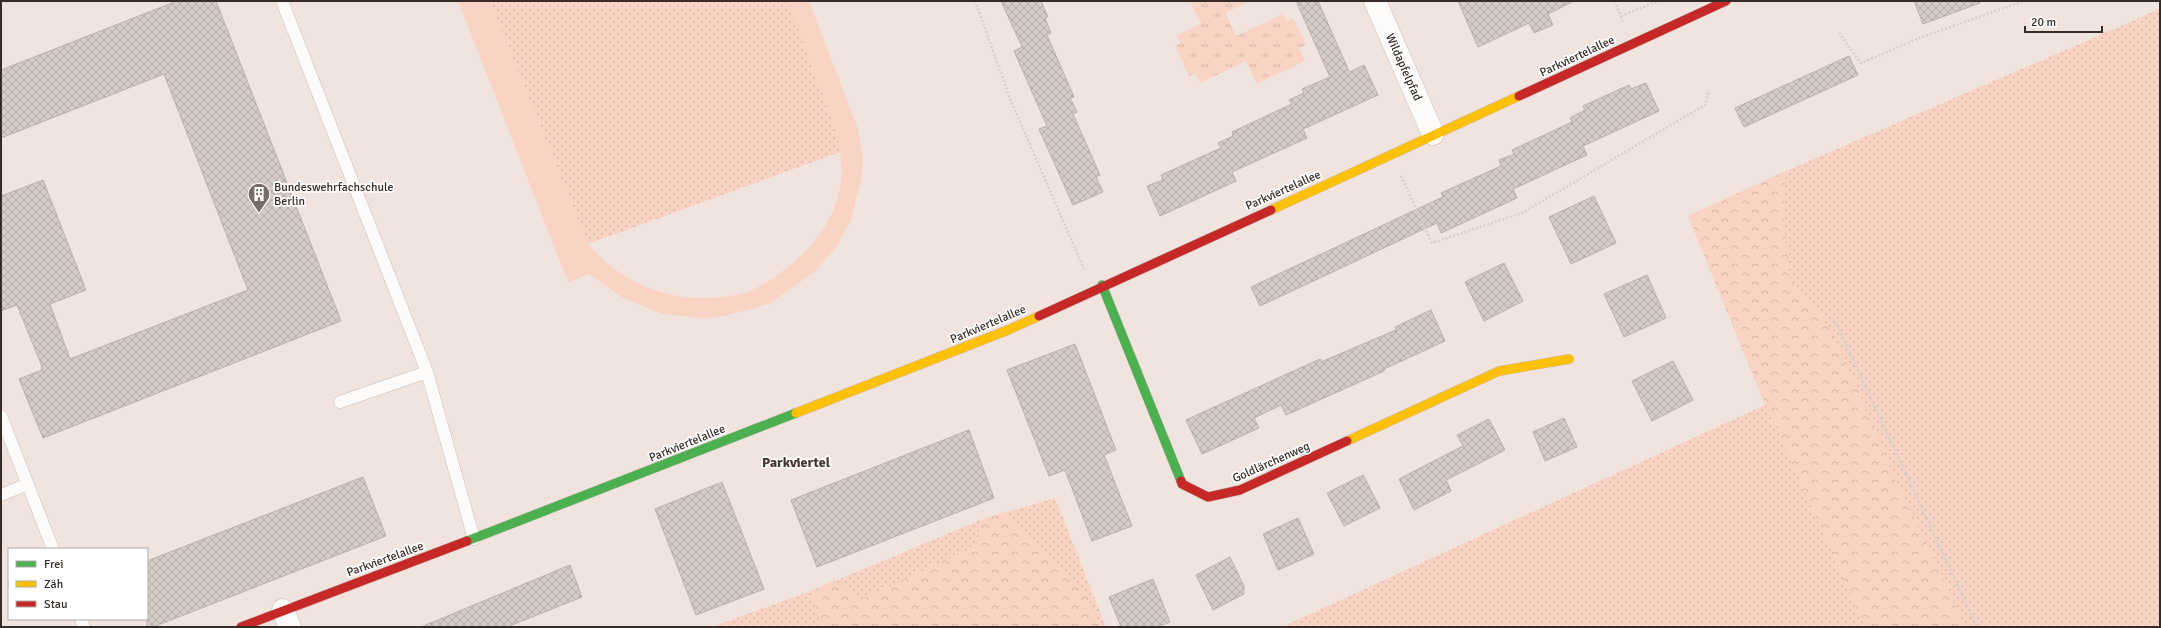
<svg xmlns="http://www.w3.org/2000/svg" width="2161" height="628" viewBox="0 0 2161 628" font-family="Signika,sans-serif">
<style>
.grass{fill:url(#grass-dots)}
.forest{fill:url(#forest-crowns)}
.park{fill:url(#park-tufts)}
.pitch{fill:#f9d3c3}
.building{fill:url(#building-cross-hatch);stroke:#bab0ab}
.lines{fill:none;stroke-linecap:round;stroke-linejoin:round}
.lane-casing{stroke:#c6bbb6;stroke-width:13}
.street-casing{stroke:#c6bbb6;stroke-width:23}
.fast-casing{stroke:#c6bbb6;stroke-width:10}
.slow-casing{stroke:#c6bbb6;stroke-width:10}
.jam-casing{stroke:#c6bbb6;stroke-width:10}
.path{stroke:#d3d0ce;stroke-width:2.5;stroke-dasharray:2 2;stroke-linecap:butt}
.lane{stroke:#fdfbfa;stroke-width:12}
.street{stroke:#fdfbfa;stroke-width:22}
.fast{stroke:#4caf50;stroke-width:9}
.slow{stroke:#ffc107;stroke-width:9}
.jam{stroke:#c62828;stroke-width:9}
.labels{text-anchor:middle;stroke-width:3.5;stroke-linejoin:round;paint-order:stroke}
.street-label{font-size:12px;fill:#352c28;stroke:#fff}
.poi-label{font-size:12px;fill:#352c28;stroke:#fff;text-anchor:start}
.quarter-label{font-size:14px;font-weight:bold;fill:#47342c;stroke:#fff}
</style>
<defs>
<pattern id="grass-dots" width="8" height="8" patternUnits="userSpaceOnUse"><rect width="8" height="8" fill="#f9d3c3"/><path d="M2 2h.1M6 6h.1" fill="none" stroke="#d6b5a8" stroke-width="1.8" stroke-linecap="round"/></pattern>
<pattern id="forest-crowns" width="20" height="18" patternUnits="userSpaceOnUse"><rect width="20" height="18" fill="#f9d3c3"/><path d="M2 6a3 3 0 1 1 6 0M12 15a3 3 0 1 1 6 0" fill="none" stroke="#d6b5a8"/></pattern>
<pattern id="park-tufts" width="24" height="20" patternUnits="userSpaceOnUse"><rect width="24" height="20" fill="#f9d3c3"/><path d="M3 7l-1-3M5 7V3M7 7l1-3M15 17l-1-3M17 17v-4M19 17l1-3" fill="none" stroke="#d6b5a8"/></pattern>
<pattern id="building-cross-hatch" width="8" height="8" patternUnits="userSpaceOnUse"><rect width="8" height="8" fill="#d4cac6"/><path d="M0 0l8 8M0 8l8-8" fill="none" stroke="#b7aeaa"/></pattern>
</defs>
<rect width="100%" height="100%" fill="#f1e4de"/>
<path class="grass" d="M490,1H788L836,131L840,152L588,244Z
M2160,9V627H1282L1765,405L1688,216L1786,171Z
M1055,498L1106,627H711L811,591L983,519Z"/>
<path class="forest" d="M1786,171L1784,221L1790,278L1832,330L1896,480L1966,627H1865L1766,405L1688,216Z
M1006,512L1089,598L1100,627H821L811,591L834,580L860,600L973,547L983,519Z"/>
<path class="park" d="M1190,1H1245L1246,3L1225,13L1236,36L1283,14L1286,21L1293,18L1306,45L1299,48L1305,61L1257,84L1246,61L1200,83L1195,73L1189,76L1175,46L1181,43L1177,35L1201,24Z"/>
<path class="pitch" d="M458,1H490L588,244C626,289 683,307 740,294C759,290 777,275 792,264C818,243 838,213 841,179C844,144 829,112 817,80C807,54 797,27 788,1H809L858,129L863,159L861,181L850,222L835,249L814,272L769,304L724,316L704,318L663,314L623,298L589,274L568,282Z"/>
<path class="building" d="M177,1H216L341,321L43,438L19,379L42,370L41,364L17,305L1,311V196L43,180L86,290L50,304L70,359L248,290L164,74L1,138V70Z
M1001,1H1041L1048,17L1045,18L1051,33L1047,35L1074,97L1070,98L1077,112L1073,114L1100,175L1096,177L1103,192L1073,205L1039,129L1047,126L1014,51L1022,47Z
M1296,1H1318L1348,69L1350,72L1364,65L1378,95L1303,129L1307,138L1232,172L1236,181L1160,216L1147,186L1163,180L1161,175L1221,148L1218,143L1233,136L1232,132L1292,104L1289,100L1304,93L1302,89L1330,77Z
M1458,1H1574L1548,14L1553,25L1534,33L1529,23L1478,47Z
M1914,1H1979L1980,3L1923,24Z
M1849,56L1858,75L1744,127L1735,108Z
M1646,83L1659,111L1583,146L1587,155L1513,189L1517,198L1441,233L1437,223L1260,306L1251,287L1428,204L1443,197L1441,193L1501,166L1499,160L1514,154L1512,150L1572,122L1570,118L1585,110L1583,106L1629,85L1631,89Z
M1594,196L1616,243L1571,264L1549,217Z
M1504,263L1523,301L1484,321L1465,282Z
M1647,275L1666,318L1624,337L1604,294Z
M1431,310L1445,341L1384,369V371L1286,415L1281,405L1254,418L1259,428L1202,454L1186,420L1320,359L1321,362L1396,330L1395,327Z
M1075,344L1116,450L1104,455L1132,526L1092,541L1065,470L1049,476L1007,370Z
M1673,361L1693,400L1652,421L1632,381Z
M1564,418L1577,447L1545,461L1533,432Z
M1489,419L1505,450L1446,480L1451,491L1414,510L1399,479L1463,446L1457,435Z
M969,430L994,498L817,567L791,500Z
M1363,475L1380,508L1344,526L1327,493Z
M363,477L386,536L153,627H147V561Z
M722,482L764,589L696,615L655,509Z
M1298,518L1314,554L1278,570L1263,534Z
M1230,557L1244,586V594L1213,610L1196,575Z
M570,565L582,597L507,627H421Z
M1153,579L1170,622L1158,627H1121L1109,597Z"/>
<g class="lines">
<g class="lane-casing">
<path id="lane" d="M282,1L427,372L474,539
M340,402L427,372
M1,416L53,549
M1,495L28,484
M81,619L84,627"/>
</g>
<g class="street-casing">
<path id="street" d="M1375,1L1433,134
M283,610L290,627"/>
</g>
<g class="fast-casing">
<path id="fast" d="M1102,285L1181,481
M467,541L796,413"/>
</g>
<g class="slow-casing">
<path id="slow" d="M1271,210L1519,96
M796,413L1008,330L1039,316
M1347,441L1499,371L1569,359"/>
</g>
<g class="jam-casing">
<path id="jam" d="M1519,96L1726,1
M1039,316L1271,210
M1181,481L1182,484L1208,497L1240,490L1347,441
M241,627L467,541"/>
</g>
<path class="path" d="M975,1L1011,101L1084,269
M1615,1L1623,23
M1621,16L1658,1
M1839,33L1861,63L1922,37L2024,1
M1401,176L1432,243L1522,213L1705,105L1709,90
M1834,319L1977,627"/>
<use href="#lane" class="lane"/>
<use href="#street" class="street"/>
<use href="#fast" class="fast"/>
<use href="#slow" class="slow"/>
<use href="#jam" class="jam"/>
</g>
<defs>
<g id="building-pin" transform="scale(1.15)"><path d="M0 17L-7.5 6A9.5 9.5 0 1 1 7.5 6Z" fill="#776c68" stroke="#fff"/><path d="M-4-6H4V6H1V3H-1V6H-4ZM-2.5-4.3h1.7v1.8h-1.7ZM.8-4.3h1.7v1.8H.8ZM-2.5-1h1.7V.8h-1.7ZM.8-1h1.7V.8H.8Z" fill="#fff"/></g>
</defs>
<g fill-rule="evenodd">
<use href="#building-pin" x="259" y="194"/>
</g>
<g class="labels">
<g class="street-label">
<text transform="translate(1577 56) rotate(-25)" y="4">Parkviertelallee</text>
<text transform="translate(1404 67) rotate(66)" y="4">Wildapfelpfad</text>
<text transform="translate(1283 190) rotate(-24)" y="4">Parkviertelallee</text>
<text transform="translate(988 324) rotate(-23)" y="4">Parkviertelallee</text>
<text transform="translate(687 443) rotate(-22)" y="4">Parkviertelallee</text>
<text transform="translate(1271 462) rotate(-24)" y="4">Goldlärchenweg</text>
<text transform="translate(385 559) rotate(-20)" y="4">Parkviertelallee</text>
</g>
<g class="poi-label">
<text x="274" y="191">Bundeswehrfachschule<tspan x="274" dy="14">Berlin</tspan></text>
</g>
<g class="quarter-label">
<text x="796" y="467">Parkviertel</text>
</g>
</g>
<rect width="2161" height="628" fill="none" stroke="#352c28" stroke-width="4"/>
<rect x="8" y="548" width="140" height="72" fill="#ffffff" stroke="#aeaba9"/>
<rect x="16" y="561" width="20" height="6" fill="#4caf50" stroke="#aeaba9"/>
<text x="44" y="568" font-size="12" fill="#352c28">Frei</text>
<rect x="16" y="581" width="20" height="6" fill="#ffc107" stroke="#aeaba9"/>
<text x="44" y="588" font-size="12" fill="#352c28">Zäh</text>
<rect x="16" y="601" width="20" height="6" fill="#c62828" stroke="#aeaba9"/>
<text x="44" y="608" font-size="12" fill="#352c28">Stau</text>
<path d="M2025 26v6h77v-6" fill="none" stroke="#352c28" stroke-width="2"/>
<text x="2031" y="26" font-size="12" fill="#352c28" stroke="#ffffff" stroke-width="3" paint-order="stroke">20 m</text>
</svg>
